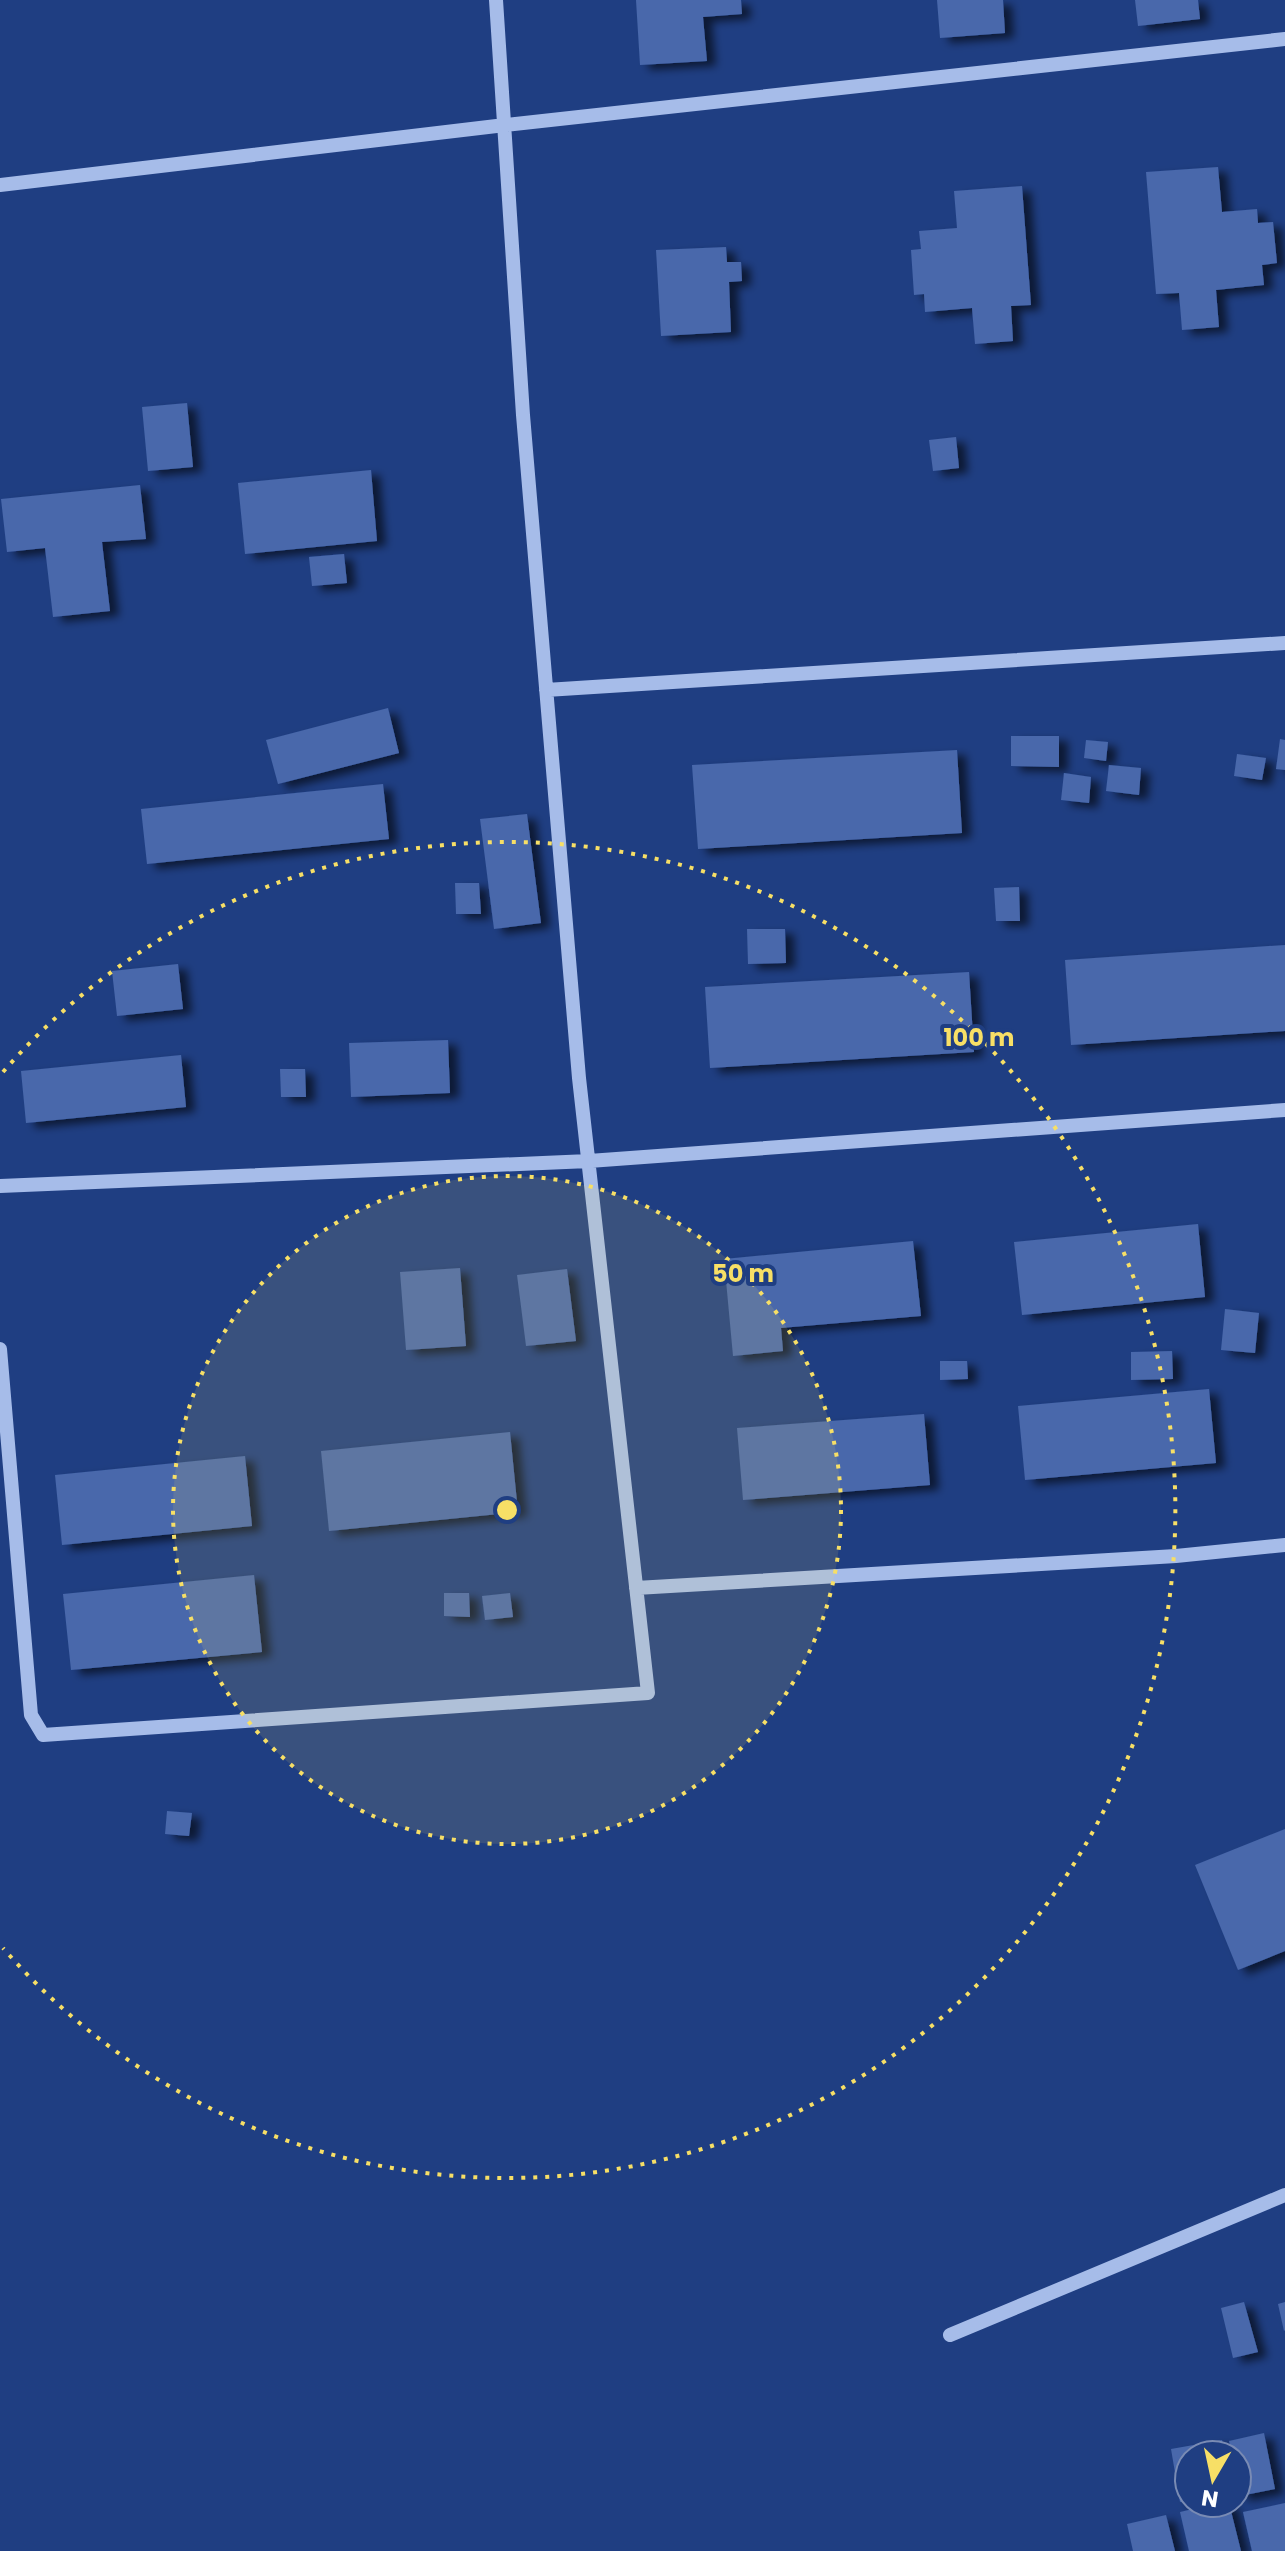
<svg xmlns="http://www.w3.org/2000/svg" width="1285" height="2551" viewBox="0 0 1285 2551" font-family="Poppins,sans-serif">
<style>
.building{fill:#4868ab;filter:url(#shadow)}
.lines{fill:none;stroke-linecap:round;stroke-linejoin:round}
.minor{stroke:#a6bce9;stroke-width:14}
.ring{fill:none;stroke:#f7df66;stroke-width:4;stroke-dasharray:4 8}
.centre{fill:#f7df66;stroke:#1f3e82;stroke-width:4}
.ring-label{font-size:24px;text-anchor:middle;font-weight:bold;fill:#f7df66;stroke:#1f3e82;stroke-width:8;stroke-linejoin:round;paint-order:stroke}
</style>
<defs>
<filter id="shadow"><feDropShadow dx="9" dy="5" stdDeviation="4" flood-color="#0009"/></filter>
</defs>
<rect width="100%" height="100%" fill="#1f3e82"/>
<path class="building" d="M636,0H741L742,14L703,17L707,61L640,65Z
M937,0H1003L1005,33L940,38Z
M1135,0H1198L1200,19L1138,26Z
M1218,167L1222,212L1257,209L1258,223L1273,222L1277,263L1262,265L1264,285L1216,290L1219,327L1182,330L1179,293L1156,294L1146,172Z
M1022,186L1031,305L1011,306L1013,341L975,344L972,308L925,312L924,294L914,295L911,250L921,249L919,231L957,228L954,191Z
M726,247L727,262H741L742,281L729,282L731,332L661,336L656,250Z
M187,403L193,467L148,471L142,407Z
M956,437L959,468L933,471L929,440Z
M371,470L377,541L245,554L238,483Z
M140,485L146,539L102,542L110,611L53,617L45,548L7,552L1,499Z
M344,554L347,583L312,586L309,557Z
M388,708L399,753L278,784L266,740Z
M1011,736H1059V767L1011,766Z
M1280,739L1285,740V770L1276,769Z
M1086,740L1108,742L1106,761L1084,758Z
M957,750L962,833L698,849L692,765Z
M1237,754L1266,758L1262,780L1234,776Z
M1109,765L1141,768L1139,795L1106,791Z
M1064,773L1091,777L1089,803L1061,800Z
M383,784L389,839L147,864L141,809Z
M527,814L541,923L494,929L480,819Z
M455,883H479L481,914H456Z
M1019,887L1020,921H996L994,888Z
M747,929H785L786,963L748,964Z
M1285,945V1031L1071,1045L1065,960Z
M178,964L183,1009L117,1016L112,971Z
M969,972L974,1052L710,1068L705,987Z
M448,1040L450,1093L351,1097L349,1043Z
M181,1055L186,1107L26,1123L21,1071Z
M280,1069H305L306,1097H281Z
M1198,1224L1205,1297L1022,1315L1014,1242Z
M913,1241L921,1316L781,1328L783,1351L733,1356L724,1259Z
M460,1268L466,1346L406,1350L400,1272Z
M567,1269L576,1341L526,1346L517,1275Z
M1225,1309L1259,1313L1255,1353L1221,1350Z
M1172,1351L1173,1379L1131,1380V1352Z
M940,1361H967L968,1379L940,1380Z
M1209,1389L1216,1463L1025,1480L1018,1406Z
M924,1414L930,1485L743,1500L737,1428Z
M510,1432L518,1512L329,1531L321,1451Z
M245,1456L252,1526L62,1545L55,1475Z
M254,1575L262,1652L71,1670L63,1594Z
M444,1593H469L470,1617L444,1616Z
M510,1593L513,1617L485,1620L482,1596Z
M167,1811L192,1813L189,1836L165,1834Z
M1285,1829V1951L1238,1970L1195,1865Z
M1244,2302L1258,2352L1233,2358L1221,2308Z
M1285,2302V2330L1284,2331L1278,2304Z
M1264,2433L1275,2489L1240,2496L1237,2482V2455H1232L1229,2441Z
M1222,2440L1225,2455H1189V2500L1180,2502L1171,2449Z
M1218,2503H1229L1241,2551H1189L1180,2512Z
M1285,2503V2551H1252L1243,2512Z
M1166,2515L1175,2551H1133L1127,2524Z"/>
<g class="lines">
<path class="minor" d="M0,185L505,125L1285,39
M546,690L1285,643
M0,1186L589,1161L1285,1110
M0,1349L31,1715L43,1735L648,1693L579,1078L523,415L496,0
M636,1588L1176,1556L1285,1545
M950,2335L1285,2195"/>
</g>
<circle cx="507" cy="1510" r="334" fill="#f7df66" fill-opacity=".12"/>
<g class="ring">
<circle cx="507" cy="1510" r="334"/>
<path d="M3 1072A668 668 0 1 1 3 1948"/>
</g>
<circle cx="507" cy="1510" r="12" class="centre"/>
<g class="ring-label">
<text x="979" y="1046">100 m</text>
<text x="743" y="1282">50 m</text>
</g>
<g transform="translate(1213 2479) rotate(189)"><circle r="38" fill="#1f3e82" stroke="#798bb4" stroke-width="2"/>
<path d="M0-6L14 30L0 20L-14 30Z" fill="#f7df66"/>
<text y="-12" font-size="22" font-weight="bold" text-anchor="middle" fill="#ffffff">N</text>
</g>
</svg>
